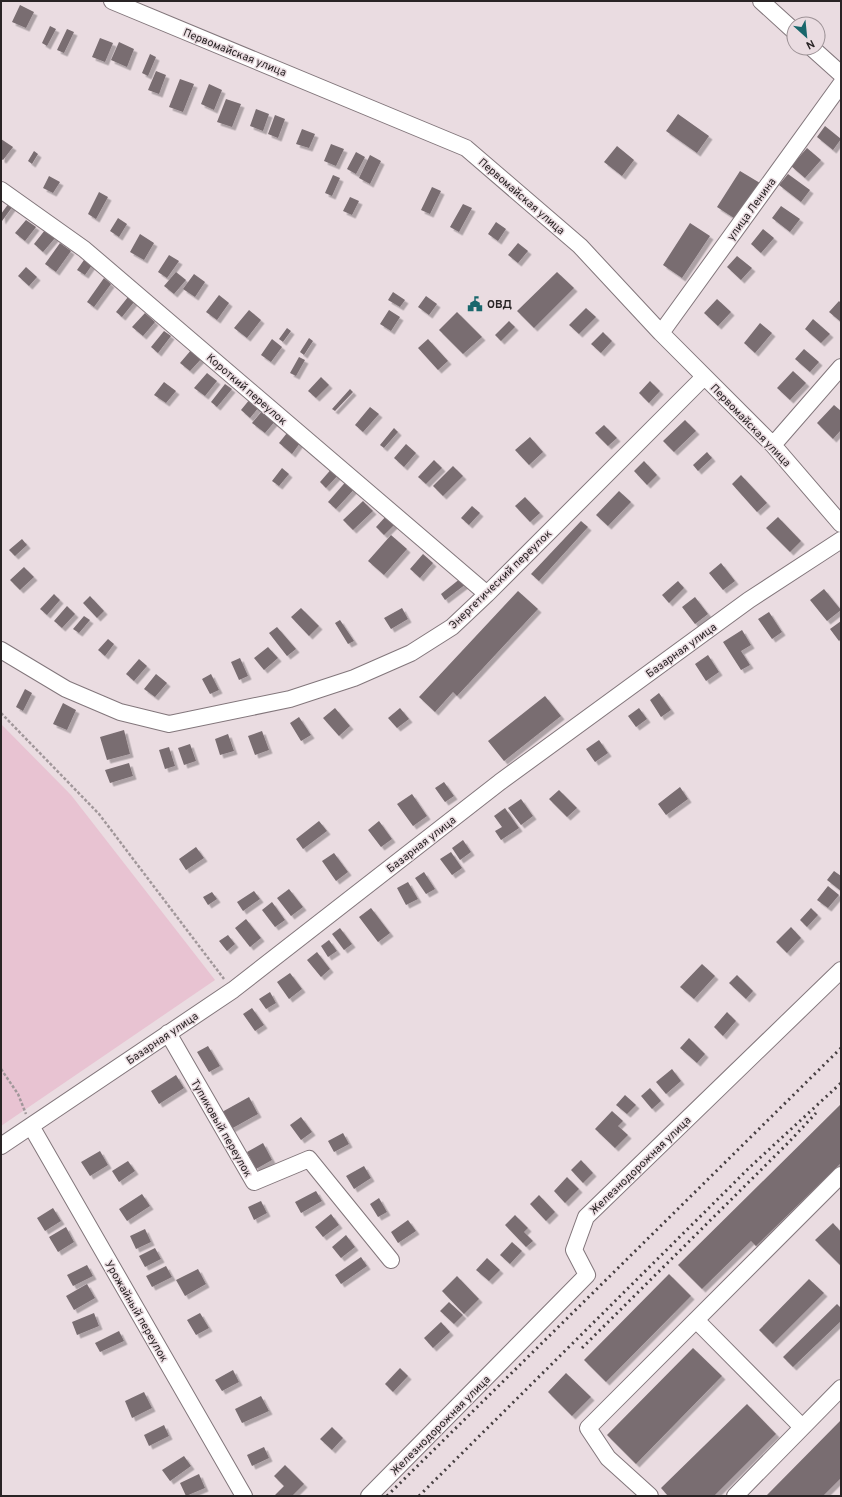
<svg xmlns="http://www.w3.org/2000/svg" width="842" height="1497" viewBox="0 0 842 1497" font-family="Overpass,sans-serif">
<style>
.green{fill:#e8c3d2}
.building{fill:#796d71;filter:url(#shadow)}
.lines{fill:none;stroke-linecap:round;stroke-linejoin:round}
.minor-casing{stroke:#82767b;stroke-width:18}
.path{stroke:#a1979a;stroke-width:2.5;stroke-dasharray:3 2;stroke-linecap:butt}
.minor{stroke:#fff;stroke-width:16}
.rail{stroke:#463f41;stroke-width:3;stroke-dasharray:2 4;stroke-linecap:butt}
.labels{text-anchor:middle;stroke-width:3;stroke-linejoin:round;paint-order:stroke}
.street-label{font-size:11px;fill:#292425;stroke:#eadce1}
.poi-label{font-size:11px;font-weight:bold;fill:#292425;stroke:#eadce1;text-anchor:start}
</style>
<defs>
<filter id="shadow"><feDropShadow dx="3.5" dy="3.5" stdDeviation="0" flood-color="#0004"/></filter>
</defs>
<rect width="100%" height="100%" fill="#eadce1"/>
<path class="green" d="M1,724L71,795L215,980L1,1126Z"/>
<path class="building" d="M20,5L34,12L26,28L12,22Z
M50,26L56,29L47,46L42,43Z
M67,29L74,32L64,53L57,50Z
M100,38L113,43L105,62L92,57Z
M119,42L134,49L127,67L111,60Z
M150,54L156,57L148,76L142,73Z
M156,71L166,75L159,94L148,90Z
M180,79L194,84L183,112L169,107Z
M209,84L222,90L214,110L201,104Z
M226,99L241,104L232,127L217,122Z
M256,109L269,114L263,131L250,126Z
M678,114L709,136L697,153L666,131Z
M275,115L285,119L278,138L268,134Z
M825,126L841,139L833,150L817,137Z
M302,129L315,134L309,148L296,144Z
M1,139L13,147L3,160L1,159Z
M331,144L344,149L336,166L324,161Z
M617,146L634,160L622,176L604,162Z
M807,148L821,160L805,178L791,166Z
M34,151L38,154L32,164L28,161Z
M356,152L365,157L356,174L347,169Z
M370,155L381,161L370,184L359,178Z
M740,171L760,183L737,220L717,207Z
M788,174L810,190L801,202L779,185Z
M333,175L340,178L332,196L325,193Z
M49,176L60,182L53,193L43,188Z
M432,187L441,191L430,214L421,210Z
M99,192L108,197L96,219L88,214Z
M350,197L359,201L352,215L343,211Z
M9,203L13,206L2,221L1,214Z
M463,204L472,208L459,232L450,227Z
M781,206L800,219L790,232L772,218Z
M118,218L127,224L119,237L110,231Z
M26,220L36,227L25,241L15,233Z
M496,222L506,229L498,241L488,234Z
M690,223L710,236L682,278L663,265Z
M763,229L774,238L761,253L751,244Z
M45,230L55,238L43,252L34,244Z
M140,234L154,243L144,260L130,252Z
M60,243L71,251L56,272L45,264Z
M518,243L528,251L518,263L508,255Z
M169,255L179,261L167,278L158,272Z
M737,256L752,268L741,280L727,267Z
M84,260L92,265L85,275L77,270Z
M26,267L37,277L29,286L18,276Z
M176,272L186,280L174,294L164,286Z
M557,272L574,288L534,328L517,311Z
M194,274L205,282L195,297L183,289Z
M104,278L111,284L94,307L87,302Z
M393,292L405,300L400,307L388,300Z
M219,295L229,303L217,320L206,312Z
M426,296L437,304L429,315L418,307Z
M128,297L134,302L122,317L116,312Z
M717,299L731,312L718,326L704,313Z
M839,301L841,303V322L829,312Z
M586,308L596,317L579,334L569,325Z
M249,310L261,320L247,338L234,328Z
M389,310L400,317L391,331L380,324Z
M457,312L482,337L463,354L439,330Z
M145,313L155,322L143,336L132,327Z
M813,319L830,334L821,343L805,329Z
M509,321L515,327L501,341L495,335Z
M760,323L772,333L755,353L744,343Z
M287,328L291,331L283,342L279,339Z
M164,331L171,336L158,353L151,347Z
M603,332L612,341L601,353L591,344Z
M309,338L313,341L304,355L300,352Z
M272,339L282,347L271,362L261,355Z
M428,339L448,361L438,370L418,348Z
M192,349L202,358L190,371L180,363Z
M804,349L819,362L810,372L795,359Z
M299,357L305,360L296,376L290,373Z
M793,371L806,383L790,400L777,388Z
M207,373L217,381L205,396L194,388Z
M321,377L329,385L316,398L308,391Z
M650,381L660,391L649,403L639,393Z
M164,382L176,391L166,403L154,395Z
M225,384L232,389L217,407L211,402Z
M350,389L353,392L335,411L332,409Z
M250,399L259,407L250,418L241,410Z
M834,405L841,411V430L833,439L817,423Z
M370,407L379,414L363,432L355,425Z
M263,410L276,420L265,433L252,423Z
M685,420L696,431L674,452L663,441Z
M604,425L617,438L608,446L595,433Z
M394,428L398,432L384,448L380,445Z
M287,433L300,443L292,454L279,443Z
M530,437L543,452L529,465L515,450Z
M406,444L416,453L404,467L394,458Z
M707,452L712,458L698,471L693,465Z
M434,460L442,468L426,484L418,477Z
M644,461L657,475L647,485L634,471Z
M334,466L341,472L326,488L320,482Z
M453,466L463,476L443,496L433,486Z
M282,468L289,474L279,486L272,481Z
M741,475L767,503L757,512L732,484Z
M349,478L358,485L336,509L328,502Z
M619,491L631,502L608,526L596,515Z
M525,497L540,513L530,522L515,506Z
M363,501L373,511L353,530L343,520Z
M472,506L480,513L469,525L461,518Z
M388,514L396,523L384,535L376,527Z
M778,517L801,541L790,552L766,528Z
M581,521L588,527L539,581L531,574Z
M391,535L407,549L384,575L368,561Z
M22,539L27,545L15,556L9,550Z
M423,554L433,563L420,578L410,569Z
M721,563L735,581L723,590L709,573Z
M24,567L34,577L20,590L10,580Z
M461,578L466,584L445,600L441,594Z
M678,581L684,588L669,603L662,595Z
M824,589L841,610L827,621L810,600Z
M518,591L538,609L457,696L453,692L435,712L419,697Z
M54,594L60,600L47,615L40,609Z
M90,596L104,611L97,618L83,603Z
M695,597L708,614L695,624L682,607Z
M67,606L75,614L62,628L54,621Z
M301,608L319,626L309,636L291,617Z
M402,608L408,619L391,629L384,618Z
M769,612L782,632L772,639L758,619Z
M84,616L90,620L79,633L73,629Z
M340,620L354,641L348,644L335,623Z
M841,621V639L839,641L830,629Z
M277,627L296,649L287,656L269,633Z
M742,630L751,645L741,651L750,665L741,670L723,642Z
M108,639L114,644L105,656L98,650Z
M268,647L278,658L264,670L254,658Z
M708,655L719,672L706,681L695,664Z
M240,658L248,676L239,680L231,662Z
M139,659L147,666L134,681L126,674Z
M156,674L167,683L155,697L144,689Z
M211,674L219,690L210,694L202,679Z
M25,689L32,693L23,711L16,707Z
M659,693L671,710L661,717L650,700Z
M545,696L561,716L504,761L488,741Z
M63,703L76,710L67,730L53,724Z
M335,708L350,726L339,736L323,718Z
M400,708L409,719L397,728L388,718Z
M639,708L647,719L636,727L628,716Z
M299,717L311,735L301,741L290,723Z
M124,730L130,754L107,760L100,737Z
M262,731L269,750L255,755L248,736Z
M228,734L234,751L220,755L215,739Z
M599,740L608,753L595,762L586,749Z
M190,744L196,761L184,765L178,748Z
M169,747L175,766L165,769L159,750Z
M129,763L133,776L110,783L105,770Z
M444,782L454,796L445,802L435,788Z
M680,787L688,799L666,815L658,804Z
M559,790L577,808L567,817L549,799Z
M412,794L427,816L413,826L397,804Z
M521,799L533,816L521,825L508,808Z
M505,808L519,828L501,840L495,831L502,827L494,816Z
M319,821L327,831L303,849L296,839Z
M379,821L392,839L381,847L368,830Z
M463,840L471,852L460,860L452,848Z
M196,847L204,858L186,870L179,859Z
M451,852L462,868L452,875L440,859Z
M334,853L348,872L336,881L322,861Z
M834,871L841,876V891L827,880Z
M424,872L435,889L426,894L415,878Z
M408,882L418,899L406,905L397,888Z
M828,886L839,895L828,908L817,900Z
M289,889L303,907L291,916L277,898Z
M254,891L260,899L243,911L237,902Z
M212,892L217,899L208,905L203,897Z
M272,902L285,920L275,927L262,910Z
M371,908L390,933L378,942L359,917Z
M811,908L818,915L807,927L800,920Z
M246,919L261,938L250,947L235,928Z
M791,927L801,938L787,953L776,942Z
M340,928L352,944L344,950L332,934Z
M228,935L235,944L227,951L219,941Z
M329,940L337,951L328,957L321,946Z
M317,952L330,969L321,977L307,960Z
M702,964L715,976L694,999L680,987Z
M290,973L302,989L289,999L277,982Z
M737,975L753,991L746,999L729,983Z
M270,992L276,1003L266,1009L259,999Z
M252,1008L264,1025L255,1031L243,1014Z
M727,1012L736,1021L723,1036L714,1027Z
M689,1038L705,1054L697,1063L680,1048Z
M208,1046L220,1066L209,1072L197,1052Z
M672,1069L681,1081L666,1094L656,1082Z
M176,1075L184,1088L159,1104L151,1091Z
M650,1088L661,1101L652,1109L641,1096Z
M625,1095L636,1105L627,1114L616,1105Z
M249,1097L258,1114L231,1129L222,1112Z
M841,1104V1163L756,1246L751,1241L702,1289L678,1265Z
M612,1111L623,1121L618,1126L628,1135L615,1148L595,1129Z
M301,1117L312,1132L301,1140L290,1125Z
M343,1133L349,1144L334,1152L328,1141Z
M263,1143L272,1160L256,1169L247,1152Z
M100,1151L108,1165L90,1176L81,1162Z
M581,1160L593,1173L583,1183L571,1170Z
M128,1161L135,1171L119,1182L112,1171Z
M364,1166L371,1178L354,1189L346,1176Z
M567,1177L579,1189L565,1203L554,1191Z
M316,1191L322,1201L301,1213L295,1202Z
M142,1194L150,1206L127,1221L119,1209Z
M539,1195L555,1212L546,1221L530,1204Z
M379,1198L387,1212L378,1217L370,1204Z
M261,1201L267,1213L254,1220L248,1207Z
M53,1208L61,1221L45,1231L37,1218Z
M331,1214L339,1225L323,1237L315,1227Z
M515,1215L528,1228L524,1232L533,1241L526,1247L505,1225Z
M408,1220L416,1231L398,1243L391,1232Z
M833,1223L841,1232V1266L815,1240Z
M66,1227L74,1242L58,1252L49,1237Z
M145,1229L151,1242L136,1249L130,1236Z
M346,1235L355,1247L341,1258L332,1247Z
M512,1242L522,1251L510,1264L500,1255Z
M155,1248L161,1259L145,1267L139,1256Z
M361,1257L367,1266L341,1284L335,1275Z
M487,1258L500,1270L489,1281L476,1270Z
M87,1265L93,1276L73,1286L67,1275Z
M166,1266L172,1277L152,1287L146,1276Z
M198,1269L206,1284L185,1296L176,1280Z
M669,1274L691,1296L606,1382L584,1360Z
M457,1276L479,1299L464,1314L442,1291Z
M809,1279L824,1293L773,1344L759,1330Z
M87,1284L95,1298L74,1310L66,1296Z
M449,1302L463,1315L454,1324L440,1311Z
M837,1304L841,1308V1321L793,1367L783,1357Z
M94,1313L99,1326L77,1335L72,1322Z
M200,1313L209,1328L196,1335L187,1320Z
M441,1322L450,1332L433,1348L424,1338Z
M119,1331L124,1341L100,1352L95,1343Z
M693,1348L722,1376L636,1464L607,1435Z
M400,1368L408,1376L393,1392L385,1384Z
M233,1370L239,1382L222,1391L215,1380Z
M566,1373L591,1397L572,1416L548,1392Z
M144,1392L152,1408L132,1418L125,1401Z
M261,1396L269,1411L242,1423L235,1409Z
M747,1404L776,1434L714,1496H668L661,1488Z
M841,1420V1478L823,1496H766Z
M164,1425L169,1436L149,1446L144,1435Z
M332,1427L343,1438L332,1450L320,1439Z
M264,1447L269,1458L252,1466L247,1455Z
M184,1456L191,1466L170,1481L162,1470Z
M285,1465L304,1484L292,1496H274L284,1486L274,1476Z
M199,1474L205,1488L186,1496L180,1483Z"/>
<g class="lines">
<g class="minor-casing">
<path id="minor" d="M112,1L466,148L580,246L661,333L773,445L841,524
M761,1L794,31
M812,48L841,74
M1,190L84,249L487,594
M661,333L841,84
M773,445L841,367
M1,650L66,689L120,712L169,724L290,699L354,678L411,653L452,627L487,594L704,377
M168,1033L254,1182L309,1159L391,1260
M31,1126L244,1496
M1,1146L233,990L500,782L749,600L841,540
M696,1320L802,1427
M369,1496L587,1275L574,1250L586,1217L841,970
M650,1496L608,1458L588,1428L841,1175
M735,1496L841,1388"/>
</g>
<path class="path" d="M1,713L99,814L224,979
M1,1069L18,1094L26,1114"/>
<use href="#minor" class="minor"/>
<path class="rail" d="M582,1348L789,1142L816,1113
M387,1496L841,1048
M419,1496L750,1167L841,1083"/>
</g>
<defs>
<g id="civic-bare" transform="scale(1.2)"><path d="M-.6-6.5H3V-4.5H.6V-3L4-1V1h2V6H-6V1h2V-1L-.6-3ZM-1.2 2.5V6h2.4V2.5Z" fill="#19676c" stroke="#eadce1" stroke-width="2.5" paint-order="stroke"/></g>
</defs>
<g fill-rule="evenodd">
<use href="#civic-bare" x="475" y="304"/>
</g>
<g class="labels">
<g class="street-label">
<text transform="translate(235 52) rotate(22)" y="4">Первомайская улица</text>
<text transform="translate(522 196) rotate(41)" y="4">Первомайская улица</text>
<text transform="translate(751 209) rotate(-54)" y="4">улица Ленина</text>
<text transform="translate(247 389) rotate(41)" y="4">Короткий переулок</text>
<text transform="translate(751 425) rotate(46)" y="4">Первомайская улица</text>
<text transform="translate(500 579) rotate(-44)" y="4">Энергетический переулок</text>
<text transform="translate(681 650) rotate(-36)" y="4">Базарная улица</text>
<text transform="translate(421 844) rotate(-38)" y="4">Базарная улица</text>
<text transform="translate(162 1038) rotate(-34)" y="4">Базарная улица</text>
<text transform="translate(222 1128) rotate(60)" y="4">Тупиковый переулок</text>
<text transform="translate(640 1165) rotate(-44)" y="4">Железнодорожная улица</text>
<text transform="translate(137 1311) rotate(60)" y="4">Урожайный переулок</text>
<text transform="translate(440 1425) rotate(-45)" y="4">Железнодорожная улица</text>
</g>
<g class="poi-label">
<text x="487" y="308">ОВД</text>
</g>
</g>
<rect width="842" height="1497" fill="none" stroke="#292425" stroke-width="4"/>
<g transform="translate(806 36) rotate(153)"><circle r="19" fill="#eadce1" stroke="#9d9296"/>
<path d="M0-3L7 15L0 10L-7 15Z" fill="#19676c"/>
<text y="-6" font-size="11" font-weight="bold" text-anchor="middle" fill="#292425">N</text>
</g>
</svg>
